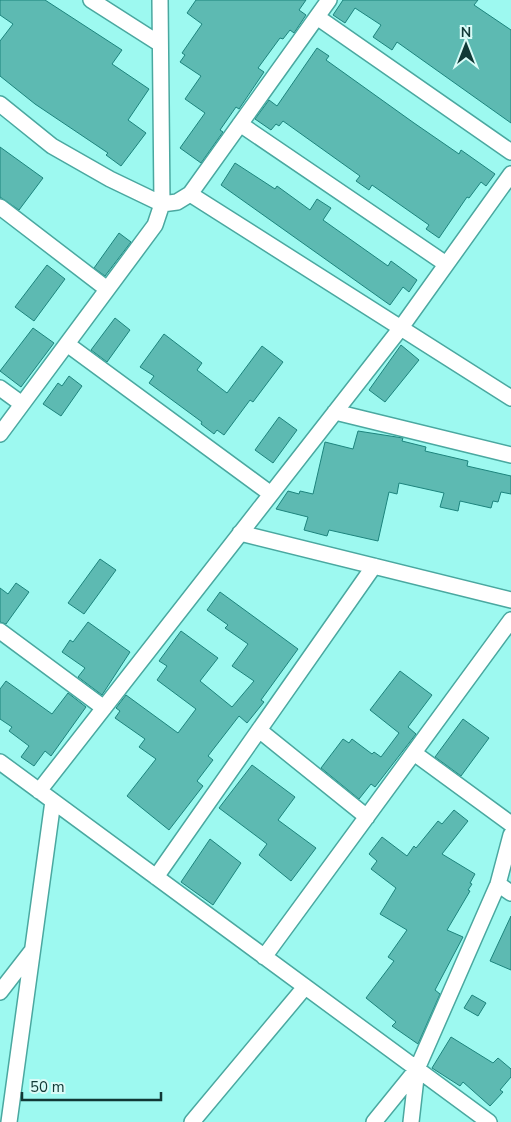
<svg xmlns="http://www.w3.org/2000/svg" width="511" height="1122" viewBox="0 0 511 1122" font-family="'Nunito Sans',sans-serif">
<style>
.building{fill:#5dbab2;stroke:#1d847d}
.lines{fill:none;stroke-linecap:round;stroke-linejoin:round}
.street-casing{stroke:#4aa8a0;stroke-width:18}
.street{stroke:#fff;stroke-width:15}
</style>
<rect width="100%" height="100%" fill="#9df9f0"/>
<path class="building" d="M0,0H45L122,50L112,64L149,89L128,120L146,133L121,166L106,155L108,153L35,104L0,76V41L13,24L0,15Z
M196,0H306L299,10L306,15L294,33L290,30L283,39L280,38L258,68L264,72L239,109L236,107L220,130L223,132L201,163L180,148L205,113L185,99L201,76L180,62L185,55L182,53L202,24L187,13Z
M343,0H478L474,5L511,30V123L397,42L392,50L373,37L381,25L355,8L345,23L333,15Z
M317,48L329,56L326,60L414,123L459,154L461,150L495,174L486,186L481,182L469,198L467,197L439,238L426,229L429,225L372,185L369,190L356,181L360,176L283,121L279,126L276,124L271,130L255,119L269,100L277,106Z
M0,147L43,178L19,210L0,197Z
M235,163L275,189L277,186L310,210L317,199L331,208L323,220L388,266L391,261L417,280L409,292L403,287L390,305L221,185Z
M119,233L131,242L105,276L94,268Z
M47,265L65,279L34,321L15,307Z
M115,318L130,330L107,362L91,350Z
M33,328L54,343L21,387L0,371Z
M164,334L202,363L197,370L227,393L262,346L283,362L253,402L250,400L224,435L217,430L214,434L201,424L202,422L149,383L154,376L140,367Z
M401,345L419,360L385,402L369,390Z
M69,376L82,386L61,416L43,404L58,383L62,386Z
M279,417L297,430L273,463L255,450Z
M358,431L403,438L402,441L426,447L425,451L468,461L467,466L511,476V494L501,492L498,502L493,501L491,508L460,501L458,511L440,507L444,493L399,483L397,494L389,492L378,541L329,530L327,536L304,530L308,517L276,509L288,491L299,494L300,491L313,494L325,442L353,449Z
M100,559L116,570L84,614L68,603Z
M16,583L29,592L6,624L0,622V588L8,594Z
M220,592L298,649L261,700L264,702L247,723L239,716L208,756L213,760L197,781L203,786L169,830L127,796L156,759L139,747L145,739L115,718L120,711L116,708L126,695L178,733L196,709L157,680L167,666L159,661L181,631L218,658L200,681L232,707L254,681L232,666L248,644L225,628L228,625L207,610Z
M88,622L130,652L102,695L78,677L85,668L62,652L70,640L73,642Z
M400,671L432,695L408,727L416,734L375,787L371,784L359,799L321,768L343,739L349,743L352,739L372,754L374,752L381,757L399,733L370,710Z
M6,681L52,714L68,693L86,707L51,756L45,751L34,766L21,757L29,746L9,731L12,727L0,719V689Z
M463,719L489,738L461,776L435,757Z
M252,765L295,797L278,820L316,848L291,881L259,855L267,844L219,808Z
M454,810L468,821L442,854L475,874L470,883L472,884L468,890L470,891L447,930L463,937L435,990L440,994L418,1044L392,1026L396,1022L366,998L394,961L388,957L407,930L380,914L396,888L371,869L377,861L369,854L382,837L407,856L414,846L416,848L438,821L442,824Z
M210,839L241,863L213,905L181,882Z
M511,916V970L490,961Z
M472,995L486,1003L478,1016L464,1008Z
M451,1037L493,1063L498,1058L511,1069V1077L500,1090L503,1092L490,1106L463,1082L460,1086L432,1068Z"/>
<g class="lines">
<g class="street-casing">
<path id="street" d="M91,0L160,44
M317,17L511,152
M0,104L52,146L110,179L162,204L160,0
M240,124L446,264
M190,194L511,398
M0,207L107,289
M67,344L271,494
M0,388L22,404
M335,412L511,455
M0,434L155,225L162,204L177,202L190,194L329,0
M240,533L511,600
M0,631L104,708
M259,730L367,817
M414,753L511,824
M0,762L489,1122
M39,791L400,329L511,174
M156,877L374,566
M498,884L511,893
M264,957L511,620
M0,992L31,952
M9,1122L53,801
M192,1122L305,987
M374,1122L417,1069L498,884L511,835
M411,1122L417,1069"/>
</g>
<use href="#street" class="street"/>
</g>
<g transform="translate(466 45)" stroke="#d9fbf7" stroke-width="4" paint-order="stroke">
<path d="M0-4L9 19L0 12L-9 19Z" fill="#113936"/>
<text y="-8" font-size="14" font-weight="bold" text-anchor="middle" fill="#113936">N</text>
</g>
<path d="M22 1092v8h139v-8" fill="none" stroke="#113936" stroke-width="2.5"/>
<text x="30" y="1092" font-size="15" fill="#113936" stroke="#d9fbf7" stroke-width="4" paint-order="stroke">50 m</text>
</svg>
